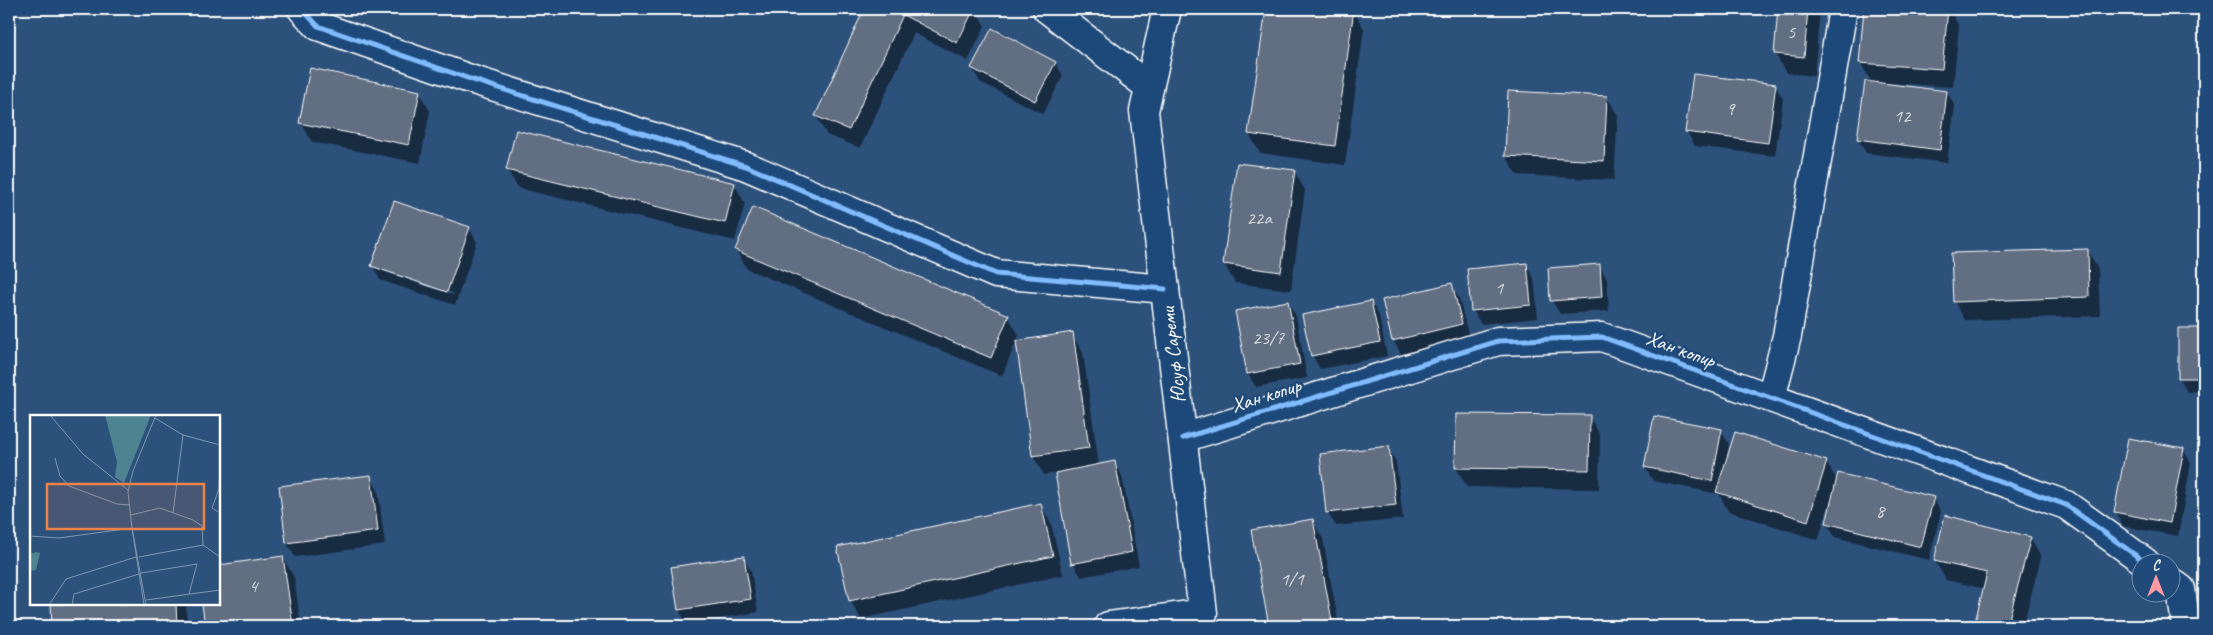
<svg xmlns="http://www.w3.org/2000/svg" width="2213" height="635" viewBox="0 0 2213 635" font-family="Caveat,sans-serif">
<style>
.shadow{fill:#0007;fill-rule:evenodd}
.building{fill:#626e81;stroke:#fff}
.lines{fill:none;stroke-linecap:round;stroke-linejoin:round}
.minor-casing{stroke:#fff;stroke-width:31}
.secondary-casing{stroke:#fff;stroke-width:31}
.minor{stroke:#1f4a7a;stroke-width:28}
.secondary{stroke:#1f4a7a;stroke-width:28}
.cycleway-casing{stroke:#1f4a7a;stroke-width:8}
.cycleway{stroke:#80bcff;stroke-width:5}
.labels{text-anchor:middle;stroke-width:5;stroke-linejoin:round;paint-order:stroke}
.number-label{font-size:19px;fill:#d8dbe0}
.street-label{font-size:21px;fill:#fff;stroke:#1f4a7a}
.inset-road{fill:none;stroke:#8097b0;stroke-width:1}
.view{fill:#ee8249;fill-opacity:0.15;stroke:#ee8249;stroke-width:2.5}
.inset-edge{fill:none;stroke:#fff;stroke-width:2.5}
</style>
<rect width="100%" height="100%" fill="#2c517b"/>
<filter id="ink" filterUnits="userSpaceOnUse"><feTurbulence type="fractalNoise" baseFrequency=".02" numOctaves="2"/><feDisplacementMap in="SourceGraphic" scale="10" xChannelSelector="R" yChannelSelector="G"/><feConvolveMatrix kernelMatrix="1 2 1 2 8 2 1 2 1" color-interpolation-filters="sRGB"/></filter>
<g filter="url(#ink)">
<path class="shadow" d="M865,9H975L985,26L968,61L914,33L860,148L827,135L816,116Z
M1267,9L1353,10L1364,29L1345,165L1260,153L1249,134Z
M1780,9H1820L1814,76L1786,73L1775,54Z
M1865,9H1949L1959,26L1953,87L1888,83V85L1947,92L1955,106L1947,163L1866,153L1858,139L1872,83L1860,62Z
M1055,62L1063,76L1043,114L980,82L972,68Z
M1775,85L1783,99L1775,156L1695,146L1687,132Z
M419,92L430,111L420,163L312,142L301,122Z
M1607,97L1618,116L1614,180L1517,175L1506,156Z
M507,169L734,184L745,203L735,241L518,188Z
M1294,171L1305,190L1291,290L1235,283L1224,264Z
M469,228L477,242L455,305L380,280L373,266ZM382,269L453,293V295L382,271Z
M736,250L1008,316L1019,335L1002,376L747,269Z
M2087,250L2098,269L2100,316L1965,320L1954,301Z
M1526,264L1534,278L1538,318L1481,324L1473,311Z
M1599,265L1607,279L1609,311L1560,314L1552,301Z
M1451,285L1459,298L1469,338L1401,354L1393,340Z
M1288,302L1296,316L1307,378L1256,387L1248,374Z
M1371,302L1379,316L1387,356L1320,369L1312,355Z
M2204,329V391L2187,392L2179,378V330Z
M1072,334L1083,353L1099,466L1115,463L1122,476L1139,566L1081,577L1073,563L1056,473L1044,475L1033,456Z
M1457,415L1589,416L1600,435L1599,489L1467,487L1456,468Z
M1721,430L1729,444L1727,456L1826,462L1838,482L1933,498L1941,512L1929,560L1835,537L1827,523L1832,503L1830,502L1818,540L1728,511L1719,494L1653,481L1645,467Z
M1388,448L1396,462L1403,519L1336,526L1328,513Z
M2183,449L2191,463L2178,536L2123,526L2115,512Z
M370,476L378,490L385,545L295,557L287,543L280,487Z
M1040,504L1051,523L1063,575L861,619L850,600Z
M1312,520L1323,539L1339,626H1271L1253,531Z
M2030,538L2041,557L2023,626H1976L1985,589L1946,580L1935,561Z
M743,557L751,571L758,612L687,624L679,610L672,568Z
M283,558L294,577L301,626H206L203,604H219V567Z
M52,604H186L187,626H53Z"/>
<path class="building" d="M864,9H974L957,43L903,15L849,130L815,116Z
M1266,9H1354L1335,146L1248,134Z
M1778,9H1808L1804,57L1774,54Z
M1864,9H1948L1942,69L1859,63Z
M992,28L1056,62L1035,101L971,68Z
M310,68L420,91L409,145L299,123Z
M1693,74L1776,84L1768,143L1685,132Z
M1865,81L1947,91L1940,150L1857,139Z
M1508,91L1607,96L1604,161L1505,156Z
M516,130L735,183L725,223L506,170Z
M1237,163L1295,170L1281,272L1223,264Z
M394,201L470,227L447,292L371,266Z
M753,207L1009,315L991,358L735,250Z
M2088,249L2089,297L1953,302L1951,253Z
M1527,263L1531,305L1471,311L1467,269Z
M1600,264L1602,297L1550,301L1548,268Z
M1452,283L1462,324L1392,341L1382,300Z
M1288,301L1300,364L1247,374L1235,311Z
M1371,301L1380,342L1311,356L1302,315Z
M2178,328H2204V378H2178Z
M1073,332L1089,448L1032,456L1016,341Z
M1456,414L1590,415L1589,470L1455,468Z
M1654,416L1722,429L1712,481L1644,467Z
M1735,432L1827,461L1808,521L1716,492Z
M2128,438L2184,448L2170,523L2114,512Z
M1389,446L1396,505L1326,513L1320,454Z
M1115,461L1132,552L1071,564L1055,473Z
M1838,473L1934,497L1921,547L1826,523Z
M371,475L378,531L286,543L279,486Z
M1041,503L1053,556L849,601L837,547Z
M1945,515L2031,537L2007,626H1974L1987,573L1934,561Z
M1313,519L1333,626H1269L1251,530Z
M283,556L293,626H205L202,604H219V565Z
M744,556L751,599L678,610L671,567Z
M51,604H176L177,626H52Z"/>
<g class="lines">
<g class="minor-casing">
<path id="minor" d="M302,9L318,26L470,79L746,166L996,274L1165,289
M1047,9L1149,87
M1771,398L1787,336L1843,9
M1183,438L1498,341L1602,337L2066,505L2145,562
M2170,581L2181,589L2186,626"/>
</g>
<g class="secondary-casing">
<path id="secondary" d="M1108,626L1203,613L1144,111L1167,9"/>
</g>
<use href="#minor" class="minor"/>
<use href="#secondary" class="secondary"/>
<g class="cycleway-casing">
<path id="cycleway" d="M302,9L318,26L470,79L746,166L996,274L1165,289
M1183,438L1498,341L1602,337L2066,505L2145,562"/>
</g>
<use href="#cycleway" class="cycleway"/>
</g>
</g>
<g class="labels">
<g class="number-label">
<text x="1791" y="38">5</text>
<text x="1730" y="115">9</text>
<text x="1902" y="122">12</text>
<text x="1259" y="224">22а</text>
<text x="1499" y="294">1</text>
<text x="1268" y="344">23/7</text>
<text x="1880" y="517">8</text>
<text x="1292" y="585">1/1</text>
<text x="253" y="592">4</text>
</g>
<g class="street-label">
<text transform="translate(1681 349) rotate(20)" y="7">Хан копир</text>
<text transform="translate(1173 355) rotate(-97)" y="7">Юсуф Сареми</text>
<text transform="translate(1266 395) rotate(-17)" y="7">Хан копир</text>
</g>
</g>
<g transform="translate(30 415)">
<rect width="190" height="190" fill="#2c517b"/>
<path d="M75,0H121L94,68L85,62L87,47ZM6,137L10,138L6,155L0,156V139Z" fill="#4e8491"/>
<path class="inset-road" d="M20,0L53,39L98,75M125,3L153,20L190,30M25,43L30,61L39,71L87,89L99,90M190,46L189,74L182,93L190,98M143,98L153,20M101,100L130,93L163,105L172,111L173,130M0,121L29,123L102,113L98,77L103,56L126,0M109,142L173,130L190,142M111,158L167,149L159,179M116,185L190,175M19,190L36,164L106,142M42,190L44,179L109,159M114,190L102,113L116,190"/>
<path class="view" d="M17,69H174V114H17Z"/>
<rect width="190" height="190" class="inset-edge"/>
</g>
<rect width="2213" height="635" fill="none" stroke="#1f4a7a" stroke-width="30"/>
<rect x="15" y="15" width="2183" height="605" fill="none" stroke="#fff" stroke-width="2" filter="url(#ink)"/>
<g transform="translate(2156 578)"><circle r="24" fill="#1f4a7a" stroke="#7992af"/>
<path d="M0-4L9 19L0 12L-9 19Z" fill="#ff9aa2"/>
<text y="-8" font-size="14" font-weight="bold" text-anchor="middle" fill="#ffffff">С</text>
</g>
</svg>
